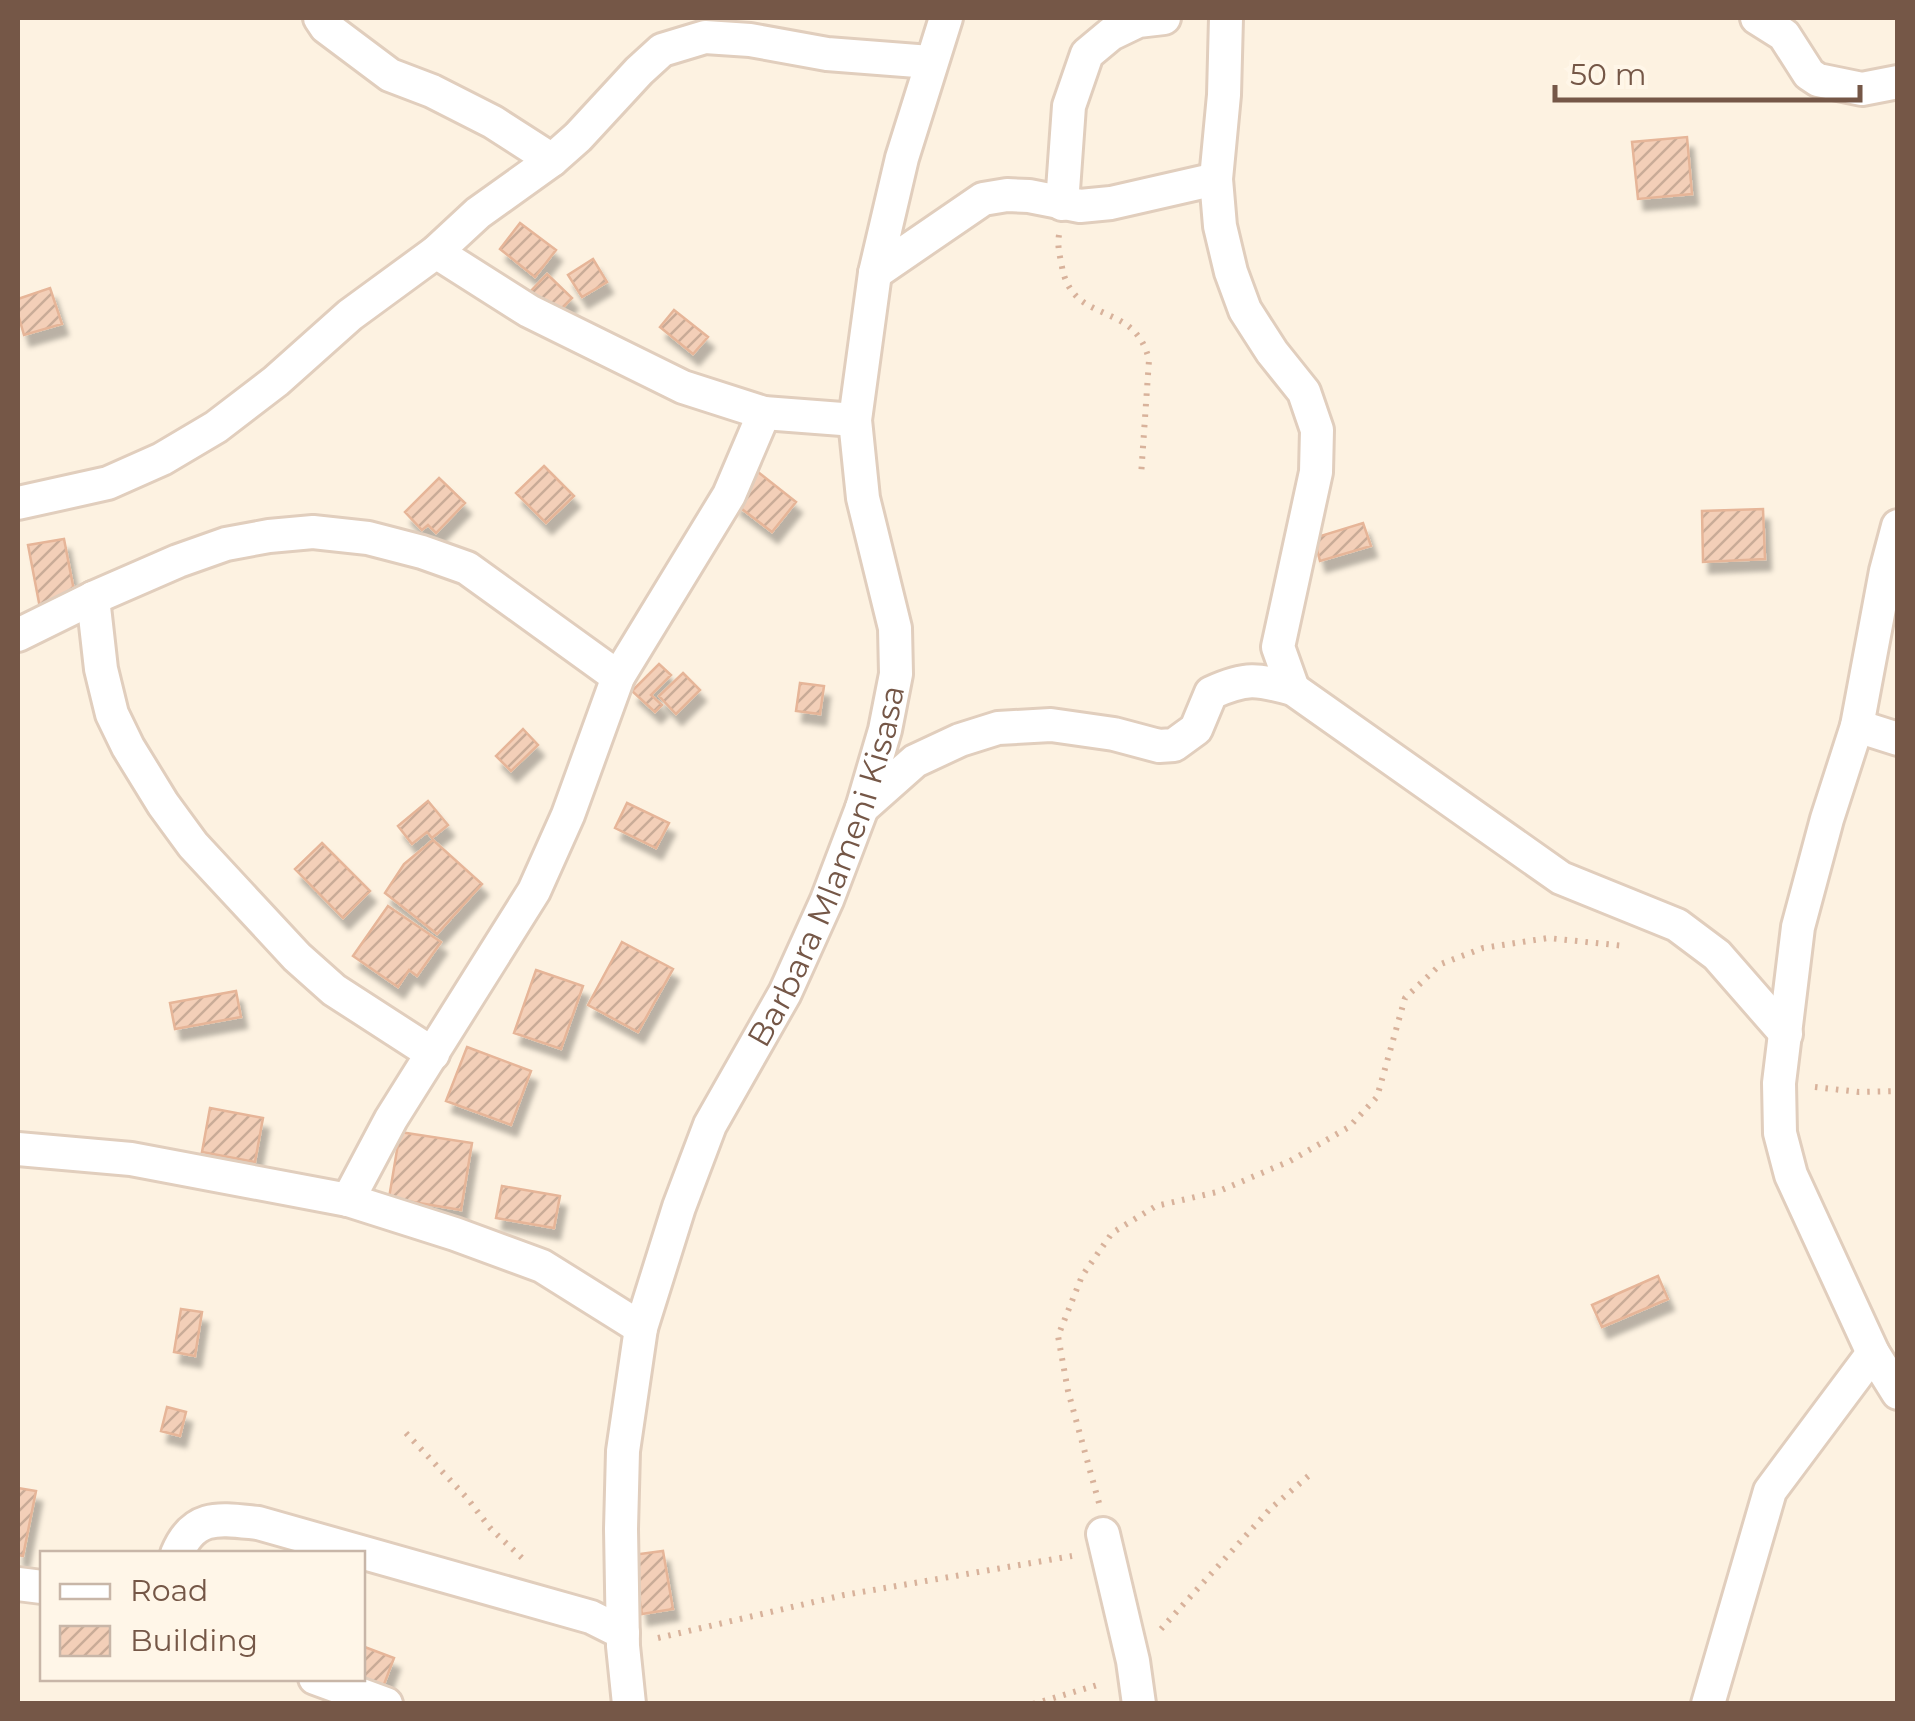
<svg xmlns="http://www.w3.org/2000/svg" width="1915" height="1721" viewBox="0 0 1915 1721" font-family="Montserrat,sans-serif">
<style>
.building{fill:url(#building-hatch);stroke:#e6b598;stroke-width:2.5;filter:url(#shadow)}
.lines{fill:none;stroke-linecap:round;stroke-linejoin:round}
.minor-casing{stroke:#e1cebd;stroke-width:38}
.path{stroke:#d8b29b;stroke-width:6;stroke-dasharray:2.5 8;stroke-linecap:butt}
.minor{stroke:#fff;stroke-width:32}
.labels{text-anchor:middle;stroke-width:8;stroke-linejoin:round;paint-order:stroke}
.street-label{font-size:32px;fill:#755747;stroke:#fff6e8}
</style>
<defs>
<pattern id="building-hatch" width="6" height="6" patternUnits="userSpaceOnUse" patternTransform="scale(2.5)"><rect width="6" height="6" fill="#f3cfb8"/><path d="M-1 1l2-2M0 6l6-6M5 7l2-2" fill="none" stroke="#c9ab97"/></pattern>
<filter id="shadow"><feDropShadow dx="6" dy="11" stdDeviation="2.5" flood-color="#0004"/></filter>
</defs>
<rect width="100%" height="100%" fill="#fdf2e1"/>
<path class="building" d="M1687,137L1692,194L1638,199L1632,142Z
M520,223L556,250L535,277L500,249Z
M593,259L607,282L582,297L568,275Z
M547,274L572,298L554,317L529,293Z
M50,288L62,324L24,335L18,314V299Z
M674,310L708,337L693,354L660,327Z
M544,466L574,496L546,523L516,493Z
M758,472L796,502L772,532L734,503Z
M439,478L465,503L436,533L428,525L422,530L405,512Z
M1763,509L1765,559L1703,562L1702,511Z
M1363,523L1371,546L1320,561L1314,538Z
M64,539L76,601L40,608L28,545Z
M659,664L671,675L651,695L662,705L655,712L632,691Z
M683,673L700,690L676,714L659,696Z
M800,683L824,686L820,714L796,711Z
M523,729L538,745L511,771L496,756Z
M428,801L448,825L432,838L427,832L412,844L398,826Z
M627,803L669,823L656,848L615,828Z
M433,840L482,884L437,934L385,893L404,864Z
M322,843L370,891L343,918L295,869Z
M388,906L441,942L417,976L409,970L398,987L353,956Z
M622,942L673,969L638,1032L588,1005Z
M536,970L583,986L561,1049L514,1033Z
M236,991L241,1017L175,1029L170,1003Z
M467,1047L531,1071L511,1125L446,1101Z
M210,1108L263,1118L255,1162L202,1152Z
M400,1132L472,1143L461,1210L389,1198Z
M502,1186L560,1196L554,1228L496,1218Z
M1658,1276L1668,1299L1602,1327L1592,1305Z
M181,1309L202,1312L195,1356L174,1352Z
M167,1407L186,1412L180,1436L161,1431Z
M18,1488L36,1491L23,1556L18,1555Z
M663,1551L673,1609L642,1614L632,1555Z
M362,1646L394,1658L383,1687L362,1678Z"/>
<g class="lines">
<g class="minor-casing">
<g id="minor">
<path d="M320,18L326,27L390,75L432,91L493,122L552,160"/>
<path d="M1226,18L1224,95L1216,179L1220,226L1231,272L1245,310L1272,352L1304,392L1317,430L1316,472L1278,647L1293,689"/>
<path d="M1757,18L1784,35L1809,74L1818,80L1862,89L1898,82"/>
<path d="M1062,204L1069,106L1087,54L1111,34L1138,21L1164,18"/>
<path d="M436,252L529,311L683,387L764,413L855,420"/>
<path d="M875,273L983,199L1007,195L1029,196L1080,206L1111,203L1216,179"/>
<path d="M18,503L108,483L162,459L216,427L276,381L350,315L436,252L478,213L552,160L578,137L639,71L662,50L705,37L750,40L827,54L930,62"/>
<path d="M1898,526L1886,571L1857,726L1827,819L1798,927L1779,1083L1780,1133L1791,1175L1873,1353L1898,1393"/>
<path d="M93,598L101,669L112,714L128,747L163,804L193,845L297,957L334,990L433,1054"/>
<path d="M18,635L93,598L178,561L226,544L269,536L313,532L368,538L422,552L467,568L618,677"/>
<path d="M1857,726L1898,739"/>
<path d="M862,808L915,761L960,740L998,728L1051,725L1114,734L1159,746L1174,745L1196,729L1211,693C1246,677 1257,679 1293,689L1561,878L1677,925L1717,955L1786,1034"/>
<path d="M18,1149L131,1159L348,1200L455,1234L542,1266L641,1328"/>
<path d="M348,1200L391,1119L534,891L568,815L618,677L729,495L764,413"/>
<path d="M1103,1534L1133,1661L1139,1704"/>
<path d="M177,1554C194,1513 220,1519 258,1523L591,1617L623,1633"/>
<path d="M18,1584L42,1587"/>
<path d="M315,1678L386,1704"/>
<path id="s1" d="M629,1704L623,1646L621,1529L623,1451L641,1328L679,1207L710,1125L785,993L827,900L862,808L885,730L896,674L895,628L863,498L855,420L875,273L902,158L946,18"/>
<path d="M1708,1704L1770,1491L1873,1353"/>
</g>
</g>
<path class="path" d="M1059,235C1057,246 1060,256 1062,267C1073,326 1135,300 1149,360L1141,476
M1815,1087L1859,1092L1898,1091
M406,1433L467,1498L491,1529L522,1558
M1099,1503L1068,1391L1058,1336L1082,1276L1112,1233L1156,1206L1217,1192L1290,1161L1349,1127L1377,1097L1405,998L1441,964L1483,948L1548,938L1625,946
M1161,1629L1270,1509L1313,1472
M658,1638L844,1595L1072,1556
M1033,1704L1101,1684"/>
<use href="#minor" class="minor"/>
</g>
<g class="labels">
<g class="street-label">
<text dy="11" stroke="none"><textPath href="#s1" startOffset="878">Barbara Mlameni Kisasa</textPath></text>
</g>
</g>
<rect width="1915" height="1721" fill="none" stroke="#755747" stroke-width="40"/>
<rect x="40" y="1551" width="325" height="130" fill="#fff6e8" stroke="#c8b6a8" stroke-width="2.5"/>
<rect x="60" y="1584" width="50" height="15" fill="#ffffff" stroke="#c8b6a8" stroke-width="2.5"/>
<text x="130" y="1601" font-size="30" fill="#755747">Road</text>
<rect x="60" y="1626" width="50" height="30" fill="url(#building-hatch)" stroke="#c8b6a8" stroke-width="2.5"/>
<text x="130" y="1651" font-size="30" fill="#755747">Building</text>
<path d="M1555 85v15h305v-15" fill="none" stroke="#755747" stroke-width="5"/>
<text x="1570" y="85" font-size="30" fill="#755747" stroke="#fff6e8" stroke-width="8" paint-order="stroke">50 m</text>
</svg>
